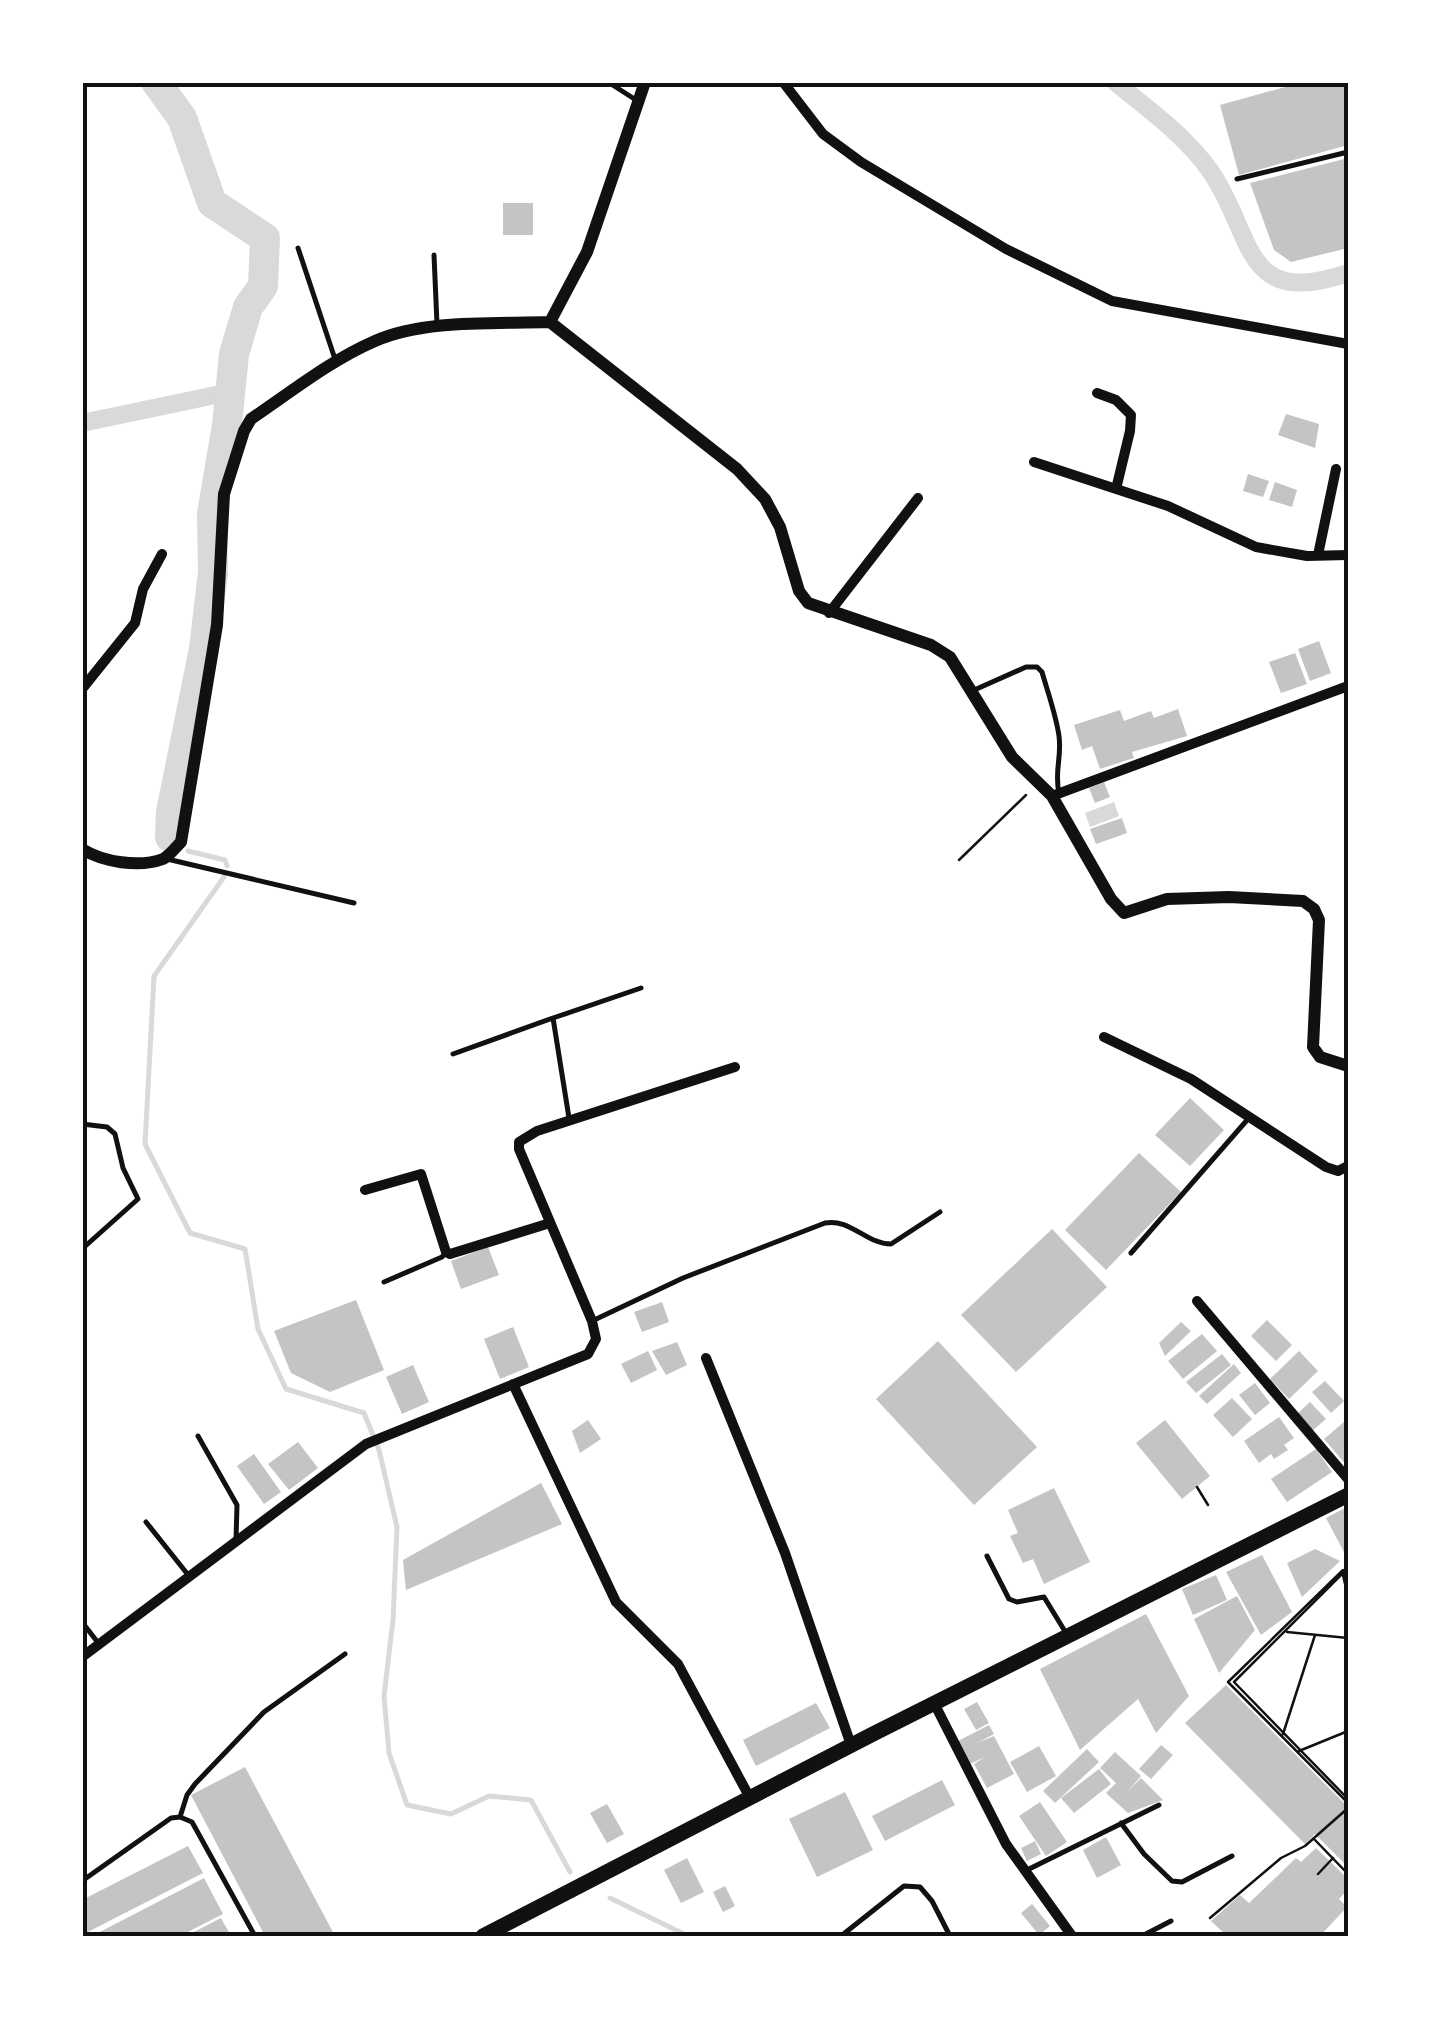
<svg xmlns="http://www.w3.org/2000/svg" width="1431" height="2019" viewBox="0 0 1431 2019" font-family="Karla,sans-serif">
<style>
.water{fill:#d9d9d9}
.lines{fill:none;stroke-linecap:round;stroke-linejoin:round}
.stream{stroke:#d9d9d9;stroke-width:5}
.canal{stroke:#d9d9d9;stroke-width:18}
.river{stroke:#d9d9d9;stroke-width:30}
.building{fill:#c4c4c4}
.path{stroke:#111;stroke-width:2.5}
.service{stroke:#111;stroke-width:5}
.minor{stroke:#111;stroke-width:10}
.tertiary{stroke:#111;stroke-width:12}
.primary{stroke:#111;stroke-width:15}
.neatline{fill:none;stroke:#111;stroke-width:4}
</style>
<rect width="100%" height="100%" fill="#fff"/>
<path class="water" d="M1114,802L1119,816L1090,827L1085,813Z"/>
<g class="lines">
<path class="stream" d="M170,837L172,841
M188,851L225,860L227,866
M224,877L154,976L145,1144L190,1233L245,1249L258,1329L286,1389L364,1413L379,1450L397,1527L393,1620L384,1696L389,1753L407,1805L451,1814L489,1796L531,1800L570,1872
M610,1898L688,1936"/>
<path class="canal" d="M1115,82C1149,110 1186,136 1211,172C1255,237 1242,309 1348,273
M82,423L230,392"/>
<path class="river" d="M156,82L182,118L212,203L265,238L263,286L248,307L234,354L227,425L212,514L213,572L204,649L171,812L170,837"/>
</g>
<path class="building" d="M1303,82H1348V145L1239,175L1220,105Z
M1348,158V248L1291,262L1274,250L1250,183Z
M503,203H533V235H503Z
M1286,414L1319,424L1315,448L1278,435Z
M1248,474L1269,481L1263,497L1243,491Z
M1275,482L1297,490L1292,507L1269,500Z
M1319,641L1331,673L1310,681L1298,649Z
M1295,653L1307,684L1281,693L1269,662Z
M1178,709L1187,736L1132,752L1134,758L1100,769L1092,746L1082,750L1074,725L1120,710L1124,721L1151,711L1154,718Z
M1104,782L1110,797L1095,803L1089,788Z
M1122,818L1127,833L1096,844L1090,829Z
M1190,1098L1224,1130L1190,1166L1155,1135Z
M1139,1153L1181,1192L1106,1270L1065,1230Z
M1052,1229L1107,1287L1016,1372L961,1315Z
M488,1247L499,1275L461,1289L451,1261Z
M356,1300L384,1370L330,1392L291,1373L274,1331Z
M662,1302L669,1322L642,1332L634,1312Z
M1267,1320L1292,1345L1276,1361L1251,1336Z
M1181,1322L1191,1331L1165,1356L1159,1343Z
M513,1327L529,1367L500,1379L484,1339Z
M1202,1334L1217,1351L1183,1379L1168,1361Z
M938,1341L1037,1447L974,1505L876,1399Z
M677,1342L687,1365L666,1375L652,1351Z
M648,1351L657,1370L631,1383L621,1364Z
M1299,1351L1318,1371L1289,1399L1270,1379Z
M1222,1354L1231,1365L1196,1393L1186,1382Z
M1234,1364L1241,1373L1207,1404L1199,1396Z
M413,1365L429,1402L402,1414L386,1377Z
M1325,1381L1344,1401L1331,1413L1312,1392Z
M1255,1383L1270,1403L1255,1415L1239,1395Z
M1232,1398L1252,1419L1233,1437L1213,1415Z
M1310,1402L1326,1419L1312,1431L1297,1414Z
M1279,1417L1294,1438L1284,1445L1288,1450L1274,1459L1271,1454L1259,1463L1244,1441Z
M588,1420L601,1439L580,1453L572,1431Z
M1165,1420L1210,1476L1182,1499L1136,1443Z
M1344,1422L1348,1428V1467L1324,1439Z
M298,1442L318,1468L289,1490L268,1464Z
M1316,1449L1332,1472L1287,1502L1271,1479Z
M254,1454L281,1492L264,1504L237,1466Z
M541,1483L562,1524L406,1590L403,1560Z
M1054,1488L1090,1562L1044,1584L1033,1559L1023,1563L1010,1536L1018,1533L1008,1510Z
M1345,1508L1348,1515V1553L1346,1556L1326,1518Z
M1315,1549L1340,1561L1302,1597L1287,1563Z
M1262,1555L1292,1612L1261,1635L1226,1572Z
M1216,1575L1227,1600L1193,1615L1182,1589Z
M1237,1596L1255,1630L1219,1673L1194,1619Z
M1146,1614L1189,1696L1156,1733L1138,1699L1080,1750L1040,1669Z
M1226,1685L1348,1807V1867L1315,1834L1305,1844L1185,1723Z
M977,1702L989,1723L976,1730L964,1709Z
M816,1703L830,1728L756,1766L743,1740Z
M989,1725L994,1734L977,1743L994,1736L1014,1774L987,1788L974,1764L985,1757L970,1764L958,1741Z
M1161,1745L1173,1755L1151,1779L1139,1769Z
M1039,1746L1056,1776L1027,1792L1010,1762Z
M1087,1749L1099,1762L1055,1803L1043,1791Z
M1115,1752L1141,1776L1128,1791L1141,1778L1163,1800L1128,1813L1106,1793L1116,1783L1100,1768Z
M245,1767L335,1936H265L191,1795Z
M1099,1769L1111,1784L1074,1813L1061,1798Z
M942,1780L955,1805L885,1841L872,1816Z
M845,1792L873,1850L817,1877L789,1819Z
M1040,1802L1067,1842L1046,1856L1019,1816Z
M607,1804L624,1834L607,1843L590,1813Z
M1106,1837L1121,1865L1097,1878L1083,1850Z
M1035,1841L1041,1854L1027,1861L1021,1848Z
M188,1846L203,1873L82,1935V1900Z
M1316,1848L1348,1879V1889L1339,1899L1347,1907L1320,1936H1227L1211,1921L1240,1895L1249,1903L1296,1858L1301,1862Z
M687,1858L704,1892L681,1903L664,1870Z
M204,1878L223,1914L180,1936H92Z
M725,1886L735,1906L723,1912L713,1892Z
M1032,1904L1050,1926L1039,1935L1021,1913Z
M221,1918L231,1936H186Z"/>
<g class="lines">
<path class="path" d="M959,860L1026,795
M1197,1487L1208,1505
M1343,1573L1234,1682L1348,1799
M1343,1575L1348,1597
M1348,1576L1343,1570L1228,1682L1348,1803
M1287,1632L1348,1638
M1283,1734L1315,1635
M1299,1751L1348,1731
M1315,1840L1348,1874
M1318,1874L1333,1858
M1210,1918L1281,1858L1305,1846L1348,1808"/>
<path class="service" d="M608,82L636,100
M1237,179L1348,152
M298,248L335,359
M434,255L437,324
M972,691L1026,667H1037L1042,672C1048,693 1056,715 1059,736C1062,757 1054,772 1059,793
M167,859L354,903
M553,1018L641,988
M453,1054L553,1018L569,1118
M82,1124L107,1127L115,1134L123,1168L138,1199L82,1249
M1131,1253L1248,1119
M384,1282L442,1257L446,1252
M592,1321L683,1278L825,1223C850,1218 866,1244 891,1244L940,1212
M198,1436L237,1505L236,1540
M146,1522L189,1576
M987,1556L1009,1599L1017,1602L1044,1597L1066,1633
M82,1622L99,1644
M180,1817L187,1795L195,1784L264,1712L345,1654
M1121,1823L1144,1854L1172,1881L1182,1882L1232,1856
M1027,1870L1159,1805
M82,1881L171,1818L180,1817L192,1822L255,1936
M841,1936L904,1886L920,1887L932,1901L950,1936
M1142,1936L1171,1921"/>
<path class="minor" d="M783,82L823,134L861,162L1006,249L1112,301L1348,344
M1097,393L1116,400L1131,415L1130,431L1116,489
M1034,462L1168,506L1256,547L1307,556L1348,555
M1318,555L1336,469
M829,613L918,498
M82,689L135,623L143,589L162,554
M1052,796L1348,686
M1104,1037L1191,1079L1326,1167L1338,1171L1348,1166
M365,1190L421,1174L446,1252L450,1254L550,1223
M1197,1301L1348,1479
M706,1358L785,1553L851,1745
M513,1384L616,1602L678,1664L750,1798
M82,1657L366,1444L588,1354L596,1339L592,1321L519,1149V1142L537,1131L735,1067
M934,1703L1006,1844L1072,1936"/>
<path class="tertiary" d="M550,322L587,252L645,82
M82,849C103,862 139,868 163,859C169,856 176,847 181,842L217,625L224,494L244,431L251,419C291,392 331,360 375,341C424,319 496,324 550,322L737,469L765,499L780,527L799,591L808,603L931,645L950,657L1012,757L1052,796L1111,899L1124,913L1167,899L1229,897L1303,901L1314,909L1319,920L1313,1047L1320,1057L1348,1066"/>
<path class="primary" d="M483,1936L873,1734L1348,1495"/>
</g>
<rect width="1431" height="2019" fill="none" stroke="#ffffff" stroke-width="170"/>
<rect x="85" y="85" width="1261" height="1849" class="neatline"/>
</svg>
